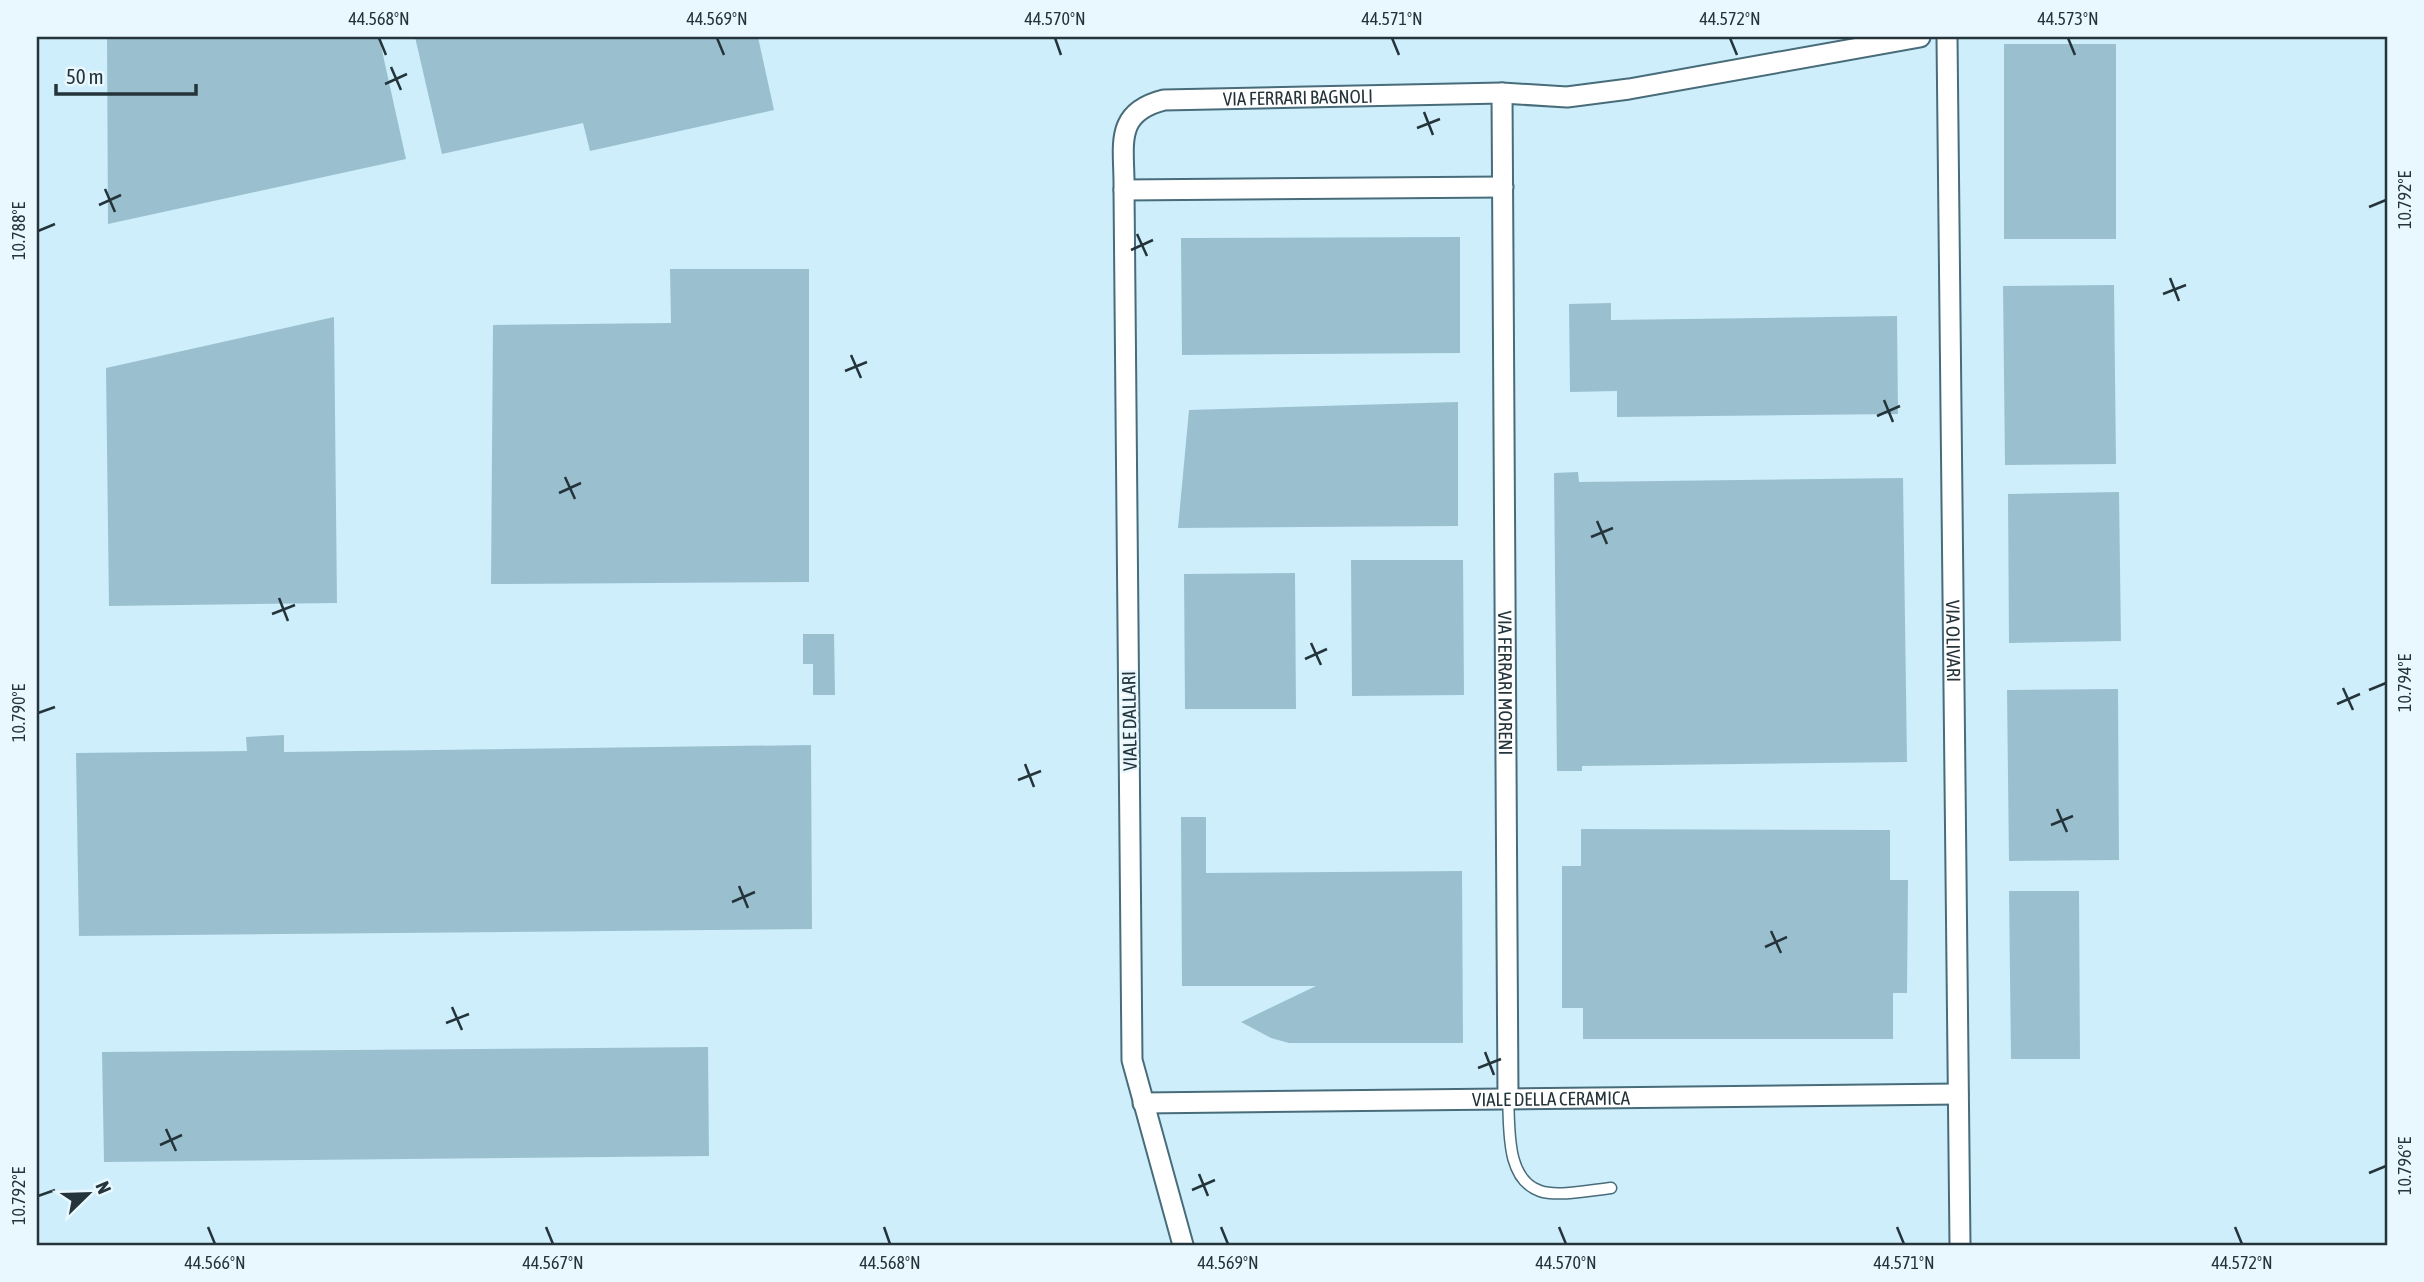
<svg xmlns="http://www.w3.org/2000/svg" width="2424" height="1282" viewBox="0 0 2424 1282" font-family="'Asap Condensed',sans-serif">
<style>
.building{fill:#9ac0cf}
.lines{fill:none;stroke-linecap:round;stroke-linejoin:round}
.lane-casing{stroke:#486c7a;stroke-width:13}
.street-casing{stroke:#486c7a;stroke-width:23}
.lane{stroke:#fff;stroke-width:10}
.street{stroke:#fff;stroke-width:19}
.ticks{fill:none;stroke:#24343a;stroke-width:2.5}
.labels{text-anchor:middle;stroke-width:5;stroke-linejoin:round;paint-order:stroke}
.street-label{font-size:19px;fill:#24343a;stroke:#e9f8ff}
.neatline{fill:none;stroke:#24343a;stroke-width:2.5}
.ticks-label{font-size:18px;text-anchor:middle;fill:#24343a}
</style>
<rect width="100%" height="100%" fill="#ceeefb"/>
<path class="building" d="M107,37H379L406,159L108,224Z
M415,37H758L774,110L590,151L583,123L442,154Z
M2004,44H2116V239H2004Z
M1460,237V353L1182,355L1181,238Z
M670,269H809V582L491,584L493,325L671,323Z
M2114,285L2116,464L2005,465L2003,286Z
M1611,303V320L1897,316L1898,414L1617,417V391L1570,392L1569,304Z
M334,317L337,603L109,606L106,368Z
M1458,402V526L1178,528L1189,410Z
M1578,472L1579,482L1903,478L1907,762L1582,766V771H1557L1554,473Z
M2119,492L2121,641L2009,643L2008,494Z
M1351,560H1463L1464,695L1352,696Z
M1295,573L1296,709H1185L1184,574Z
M803,634H834L835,695H813V664H803Z
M2118,689L2119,860L2009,861L2007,690Z
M284,735V752L811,745L812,929L79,936L76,753L247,751L246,737Z
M1181,817H1206V873L1462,871L1463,1043H1289L1271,1038L1241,1022L1316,986H1182Z
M1581,829L1890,830V880H1908L1907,993H1893V1039H1583V1008H1562V866H1581Z
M2009,891H2079L2080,1059H2011Z
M708,1047L709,1156L104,1162L102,1052Z"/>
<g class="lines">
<g class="lane-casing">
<path id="lane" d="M1508,1098C1510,1127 1505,1179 1540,1191C1557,1197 1592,1190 1611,1188"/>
</g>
<g class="street-casing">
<g id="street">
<path id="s1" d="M1947,37L1960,1245"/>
<path id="s2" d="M1502,93L1508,1098"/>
<path d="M1124,190L1503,187"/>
<path id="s3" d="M1143,1103L1958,1094"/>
<path id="s4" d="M1183,1245L1132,1060L1124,190C1125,147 1112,113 1164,100L1502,93L1567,97L1629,89L1920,37"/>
</g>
</g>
<use href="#lane" class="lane"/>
<use href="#street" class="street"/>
</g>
<path class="ticks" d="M379,38L386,55M717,38L724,55M1055,38L1061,55M1392,38L1399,55M1730,38L1737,55M2068,38L2075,55M391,67L401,90M385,84L407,74M1424,112L1433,135M1417,128L1440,119M105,189L115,212M99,205L121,195M2369,207L2386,200M38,231L55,224M1137,234L1147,256M1131,250L1153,240M2170,278L2179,301M2163,294L2186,285M851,355L861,378M845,371L867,362M1884,400L1893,422M1877,416L1900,406M565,477L575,499M559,493L581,483M1597,521L1607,544M1591,537L1613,528M279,598L288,621M272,614L295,605M1311,643L1321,665M1305,659L1327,649M2343,688L2353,710M2369,690L2386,683M2337,704L2360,694M38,713L55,707M1025,764L1034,787M1018,780L1041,771M2057,809L2067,832M2051,825L2073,816M739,886L748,908M732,902L755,892M1771,931L1781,953M1765,947L1787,937M452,1007L462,1030M446,1023L469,1014M1485,1052L1494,1075M1478,1068L1501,1059M166,1129L176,1151M160,1145L182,1135M2369,1173L2386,1166M1199,1174L1208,1196M1192,1190L1215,1180M38,1196L55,1190M208,1227L215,1244M546,1227L553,1244M884,1227L890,1244M1221,1227L1228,1244M1559,1227L1566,1244M1897,1227L1904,1244M2235,1227L2242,1244"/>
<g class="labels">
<g class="street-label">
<text dy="7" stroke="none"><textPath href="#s4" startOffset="1307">VIA FERRARI BAGNOLI</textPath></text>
<text dy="7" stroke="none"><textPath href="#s1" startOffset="604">VIA OLIVARI</textPath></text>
<text dy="7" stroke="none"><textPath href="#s2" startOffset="590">VIA FERRARI MORENI</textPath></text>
<text transform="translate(1129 721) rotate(-91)" y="7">VIALE DALLARI</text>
<text dy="7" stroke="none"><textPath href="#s3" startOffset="408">VIALE DELLA CERAMICA</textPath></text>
</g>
</g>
<rect width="2424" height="1282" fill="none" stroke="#e9f8ff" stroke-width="77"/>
<g transform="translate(88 1194) rotate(67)" stroke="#e9f8ff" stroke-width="5" paint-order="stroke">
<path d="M0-5L12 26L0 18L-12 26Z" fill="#24343a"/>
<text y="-10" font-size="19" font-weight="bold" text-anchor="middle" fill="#24343a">N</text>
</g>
<path d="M56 84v10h140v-10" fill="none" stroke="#24343a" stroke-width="3.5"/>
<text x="66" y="84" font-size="21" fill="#24343a" stroke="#e9f8ff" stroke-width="5" paint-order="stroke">50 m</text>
<rect x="38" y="38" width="2348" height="1206" class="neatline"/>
<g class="ticks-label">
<text x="379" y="25">44.568°N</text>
<text x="717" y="25">44.569°N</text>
<text x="1055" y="25">44.570°N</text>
<text x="1392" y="25">44.571°N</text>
<text x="1730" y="25">44.572°N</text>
<text x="2068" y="25">44.573°N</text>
<text transform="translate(2405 200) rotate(-90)" y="6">10.792°E</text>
<text transform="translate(19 231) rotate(-90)" y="6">10.788°E</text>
<text transform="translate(2405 683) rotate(-90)" y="6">10.794°E</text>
<text transform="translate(19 713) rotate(-90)" y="6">10.790°E</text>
<text transform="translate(2405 1166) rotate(-90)" y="6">10.796°E</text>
<text transform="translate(19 1196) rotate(-90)" y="6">10.792°E</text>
<text x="215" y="1269">44.566°N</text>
<text x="553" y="1269">44.567°N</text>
<text x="890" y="1269">44.568°N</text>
<text x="1228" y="1269">44.569°N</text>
<text x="1566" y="1269">44.570°N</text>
<text x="1904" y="1269">44.571°N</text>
<text x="2242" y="1269">44.572°N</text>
</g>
</svg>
